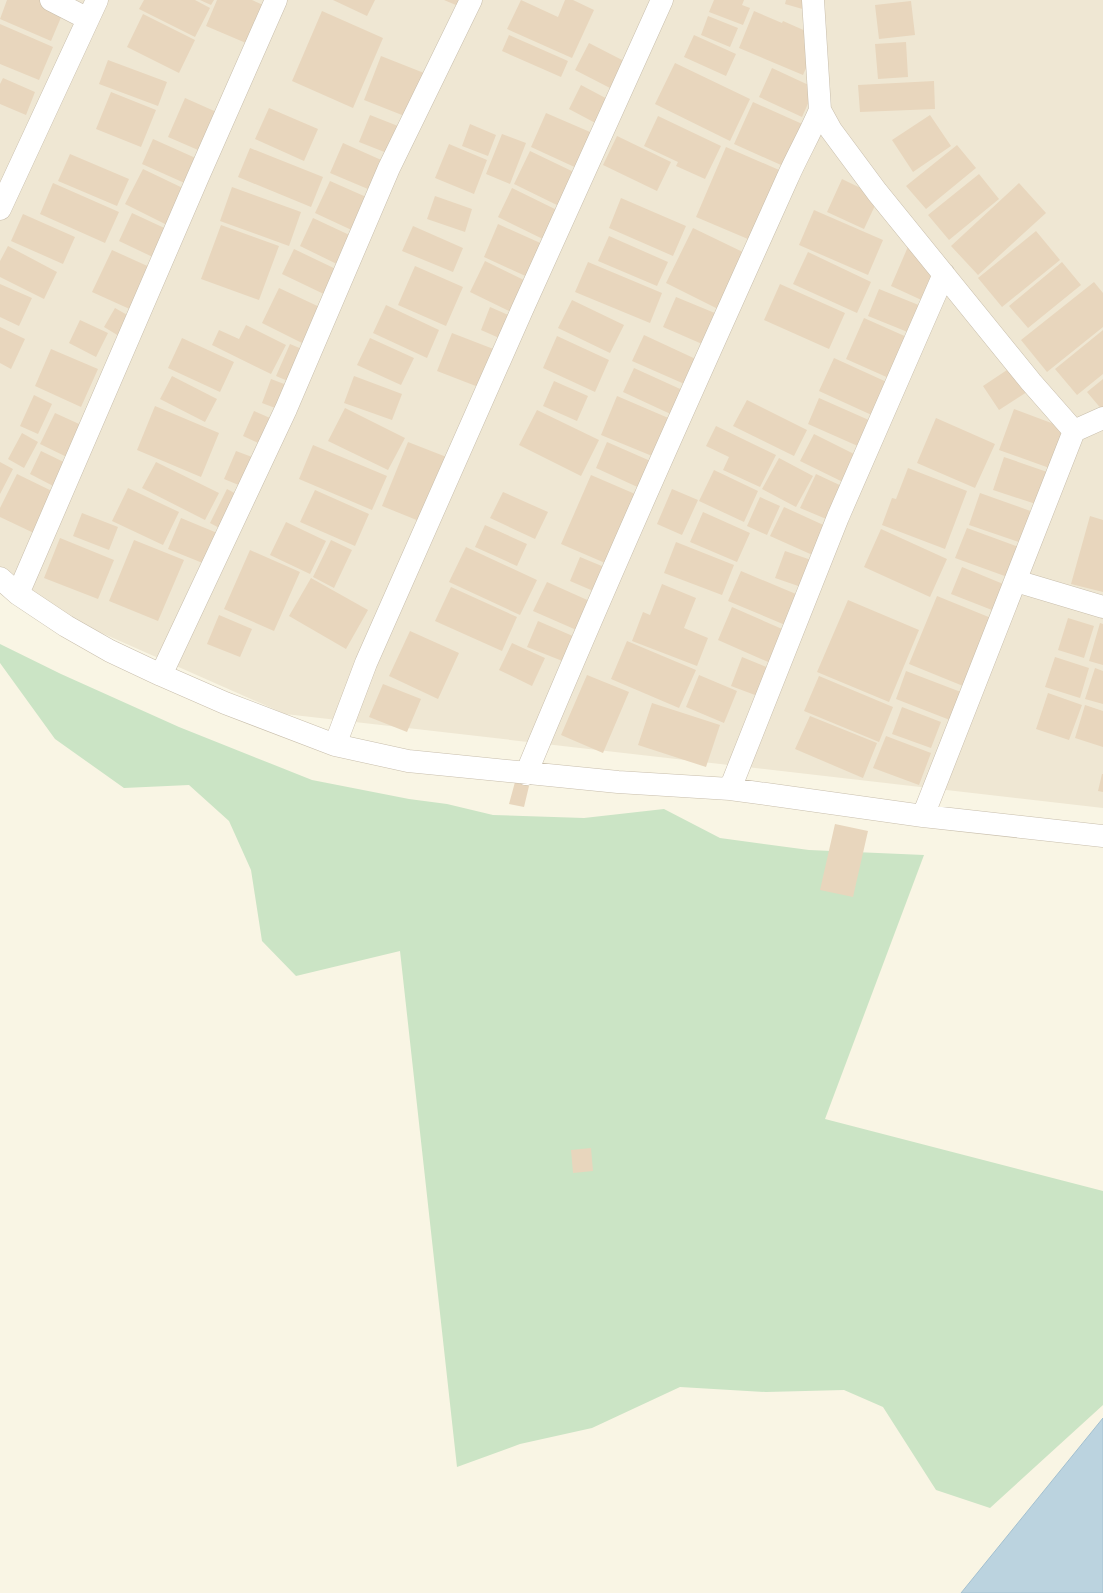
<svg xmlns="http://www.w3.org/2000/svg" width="1103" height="1593" viewBox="0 0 1103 1593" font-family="'Varela Round',sans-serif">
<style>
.residential{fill:#efe7d3}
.green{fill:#cbe4c5}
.water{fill:#bbd3df;stroke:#a3c0d0}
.building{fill:#e8d6bd}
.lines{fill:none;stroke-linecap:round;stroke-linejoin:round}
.minor-casing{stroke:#c8beac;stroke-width:23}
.minor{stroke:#fff;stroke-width:22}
</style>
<rect width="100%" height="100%" fill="#f9f5e4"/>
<path class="residential" d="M0,0H1103V808L285,714L0,588Z"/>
<path class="green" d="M0,644L61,674L179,727L312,780L409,799L447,804L493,815L584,818L664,809L720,838L809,850L924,855L825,1119L1103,1191V1405L990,1508L936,1490L883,1407L844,1390L766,1392L680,1387L592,1428L520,1444L457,1467L400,951L296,976L262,941L251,870L229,821L189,785L124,788L55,739L0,663Z"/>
<path class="water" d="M1103,1418V1593H961Z"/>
<path class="building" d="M7,0H47L65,8L51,41L0,19Z
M144,0H195L210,8L195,37L139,9Z
M200,0H214L211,5Z
M217,0H252L270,8L253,46L206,26Z
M333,0H375L367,16Z
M444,0H466L463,8Z
M521,0L558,17L565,0H573L594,10L572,58L507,29Z
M714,0H744L742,5L750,8L743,25L709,12Z
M786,0H809L806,10L785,4Z
M911,1L915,35L879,39L875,5Z
M322,11L383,38L353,108L292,81Z
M754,11L782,23L783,21L808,32L804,43L815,47L803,75L739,48Z
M143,14L195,40L179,73L127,47Z
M708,16L738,28L730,47L701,35Z
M0,24L53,47L39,80L0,64Z
M509,35L568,61L561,77L502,51Z
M694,35L736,54L726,76L684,57Z
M906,42L908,77L878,79L875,44Z
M589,43L624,61L610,88L575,70Z
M381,56L424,73L407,117L364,100Z
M108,60L167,82L158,106L99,84Z
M675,63L750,99L730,141L655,104Z
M772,68L815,88L802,117L759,97Z
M3,78L35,92L26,115L0,104V84Z
M934,81L935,109L860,112L858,85Z
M581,85L613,102L601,126L569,109Z
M111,92L156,110L141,147L96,129Z
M185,98L221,114L205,153L168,137Z
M753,102L809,127L790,169L734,144Z
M269,108L318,129L304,161L255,139Z
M546,113L597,135L581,170L531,147Z
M370,115L403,128L392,155L359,142Z
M930,115L951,146L913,172L892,140Z
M658,116L721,146L705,179L676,166L678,162L644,146Z
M470,124L496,135L488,156L462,146Z
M502,134L526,143L510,184L486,174Z
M617,136L671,162L657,191L603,165Z
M153,139L200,160L189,185L142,164Z
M343,143L388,163L375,192L330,173Z
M449,144L487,160L474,194L435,178Z
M957,145L976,168L926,209L906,186Z
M726,147L786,173L755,242L696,217Z
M250,148L323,177L311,207L238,177Z
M530,151L580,175L563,208L514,184Z
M70,154L129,179L117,206L58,181Z
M143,169L189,191L171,227L125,204Z
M979,174L999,199L949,240L928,215Z
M842,179L879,197L864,229L827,212Z
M330,181L373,200L358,233L315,213Z
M53,183L119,212L105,243L40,214Z
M1019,183L1046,213L978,275L951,246Z
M232,187L301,212L289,246L220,221Z
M512,188L563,213L549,242L498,217Z
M435,196L472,209L465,232L427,219Z
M621,198L686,226L673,256L609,228Z
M814,210L883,240L868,275L799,245Z
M132,213L173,232L159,260L119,241Z
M23,214L75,237L63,264L11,241Z
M313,218L358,239L345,268L300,246Z
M498,224L547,246L532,279L484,257Z
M221,225L279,246L259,300L201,279Z
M413,226L463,248L453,272L402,251Z
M693,228L749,255L722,311L666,283Z
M1036,231L1060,260L1002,307L978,278Z
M609,236L668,262L657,286L598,261Z
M910,242L940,274L928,303L891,286Z
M8,246L57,272L44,299L0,277V261Z
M294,249L342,272L330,297L282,274Z
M112,250L154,269L134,311L92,292Z
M808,252L871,282L857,313L793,284Z
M485,261L532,284L517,315L470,292Z
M588,262L662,293L650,323L575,292Z
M1062,262L1081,285L1028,328L1009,306Z
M415,266L463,287L446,326L398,305Z
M1094,282L1103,293V327L1047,372L1021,340Z
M0,284L32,298L19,326L0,317Z
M780,284L845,313L829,349L764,320Z
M279,288L326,310L308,346L262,323Z
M879,289L921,306L910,333L868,316Z
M676,297L722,316L709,347L663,327Z
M572,300L624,325L610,353L558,328Z
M386,305L439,330L427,358L373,333Z
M490,307L515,318L506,341L481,330Z
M115,308L136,320L124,339L104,327Z
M864,318L909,338L891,379L846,359Z
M80,320L108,333L96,357L69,343Z
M246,325L286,345L271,374L212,345L219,330L239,339Z
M0,327L25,339L11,369L0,363Z
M1103,330V374L1077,395L1055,369Z
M452,333L496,350L481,388L437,371Z
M644,335L700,361L689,386L632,361Z
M557,336L609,360L595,392L543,368Z
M182,338L234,362L220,392L168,368Z
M370,338L414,358L401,385L357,365Z
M290,344L309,352L295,384L276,376Z
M51,349L98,369L81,407L35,386Z
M834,358L891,384L876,417L819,391Z
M634,368L689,393L677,417L623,392Z
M1010,368L1027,392L999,410L983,386Z
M172,376L217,399L205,422L160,399Z
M354,376L402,394L392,420L344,403Z
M271,379L292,387L283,411L262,403Z
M1103,379V411L1087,392Z
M554,381L588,396L577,421L543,406Z
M34,395L52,404L38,434L20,426Z
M617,396L673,420L657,458L601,435Z
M819,398L871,421L860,447L808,424Z
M747,400L807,430L794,456L733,426Z
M155,406L219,433L201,477L137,450Z
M345,408L405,438L388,470L328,441Z
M1014,409L1070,430L1055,470L999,450Z
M537,410L599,440L581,476L519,445Z
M254,411L277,421L265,446L243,436Z
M55,413L88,428L73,460L40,444Z
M936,418L995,444L975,488L917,463Z
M716,426L776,455L760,487L723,470L729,457L706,446Z
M22,433L38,442L24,468L8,459Z
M814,434L860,457L847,484L800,461Z
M408,442L449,458L424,523L382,506Z
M607,442L655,463L644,490L596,468Z
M313,445L387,476L372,510L299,479Z
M41,451L72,466L61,490L30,474Z
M236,451L257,459L246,488L224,479Z
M1004,457L1053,474L1042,506L993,490Z
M779,458L813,476L796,507L762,489Z
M0,462L13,469L0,494Z
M156,462L219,493L205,520L142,488Z
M908,468L967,491L945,549L882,525L892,498L896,499Z
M714,470L758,491L744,522L699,501Z
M17,474L58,494L38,535L0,517V508Z
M816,474L846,488L831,521L800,508Z
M591,475L642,497L612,566L561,544Z
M128,488L179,512L163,545L112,521Z
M227,489L242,497L225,531L210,523Z
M672,489L698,500L682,535L657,524Z
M315,490L369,514L355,546L300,522Z
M503,492L548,512L535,539L490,518Z
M980,493L1036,513L1025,544L969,525Z
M760,497L780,506L767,535L747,526Z
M784,507L830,528L817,557L770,536Z
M703,512L750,533L737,562L690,542Z
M82,513L118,527L109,550L73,536Z
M1090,516L1103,520V592L1071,584Z
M181,518L222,535L210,566L168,549Z
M286,522L326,541L310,574L270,555Z
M485,525L527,544L517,566L475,547Z
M967,528L1024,549L1013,579L955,558Z
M881,529L947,559L930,597L864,567Z
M60,538L114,560L98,599L44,578Z
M134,540L184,560L158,621L109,601Z
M331,540L352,550L334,588L313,577Z
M676,542L734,565L722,595L664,573Z
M466,547L537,580L520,615L449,582Z
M250,550L300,572L274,631L224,609Z
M785,551L817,562L807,589L775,578Z
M580,557L609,569L598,593L570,581Z
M962,567L1008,586L997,612L951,594Z
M741,571L803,597L790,627L728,601Z
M311,578L368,610L346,649L289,616Z
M547,582L594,603L581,632L533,611Z
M662,584L696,598L684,628L708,638L697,666L632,641L643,612L650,615Z
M451,587L517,617L502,651L435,621Z
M937,596L996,620L968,688L909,664Z
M848,600L919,630L889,702L817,672Z
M732,607L789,632L775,665L718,640Z
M219,615L252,629L240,657L207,644Z
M1068,618L1094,626L1084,658L1058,650Z
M538,621L575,637L565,662L527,647Z
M1100,623L1103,624V665L1089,661Z
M410,631L459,653L438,699L389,676Z
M627,641L696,670L679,708L611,679Z
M512,643L545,658L532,686L499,670Z
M742,657L774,670L763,698L731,686Z
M1055,657L1089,668L1080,698L1045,687Z
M1095,668L1103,671V704L1085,699Z
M906,671L966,694L955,722L896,699Z
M587,675L629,692L603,753L561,735Z
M699,675L737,691L724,723L686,707Z
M819,676L893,707L879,742L804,711Z
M383,684L421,699L407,732L369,717Z
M1048,693L1082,705L1069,740L1036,729Z
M652,703L720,725L706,767L638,745Z
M1085,705L1103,711V747L1075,738Z
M902,707L941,722L931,748L892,734Z
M810,716L877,743L863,778L795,749Z
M886,736L931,753L919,785L873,768Z
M1102,774H1103V792L1098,791Z
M515,782L529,786L524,807L509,804Z
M835,824L868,831L853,897L820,890Z
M591,1148L593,1171L573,1173L571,1150Z"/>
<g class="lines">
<g class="minor-casing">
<path id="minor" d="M51,0L88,19
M813,0L820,110L831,130L877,192L1031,382L1074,431
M0,209L97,0
M0,578L18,594L66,626L110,651L161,675L225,703L335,745L408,761L618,782L730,789L923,816L1103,836
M1016,581L1103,607
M18,594L198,177L276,0
M161,675L286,409L389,168L471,0
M335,745L366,663L522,310L662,0
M526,774C609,574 698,377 787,179C797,156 810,134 820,110
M730,789L838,517L944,274
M923,816L1074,431L1103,418"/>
</g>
<use href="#minor" class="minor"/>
</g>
</svg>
